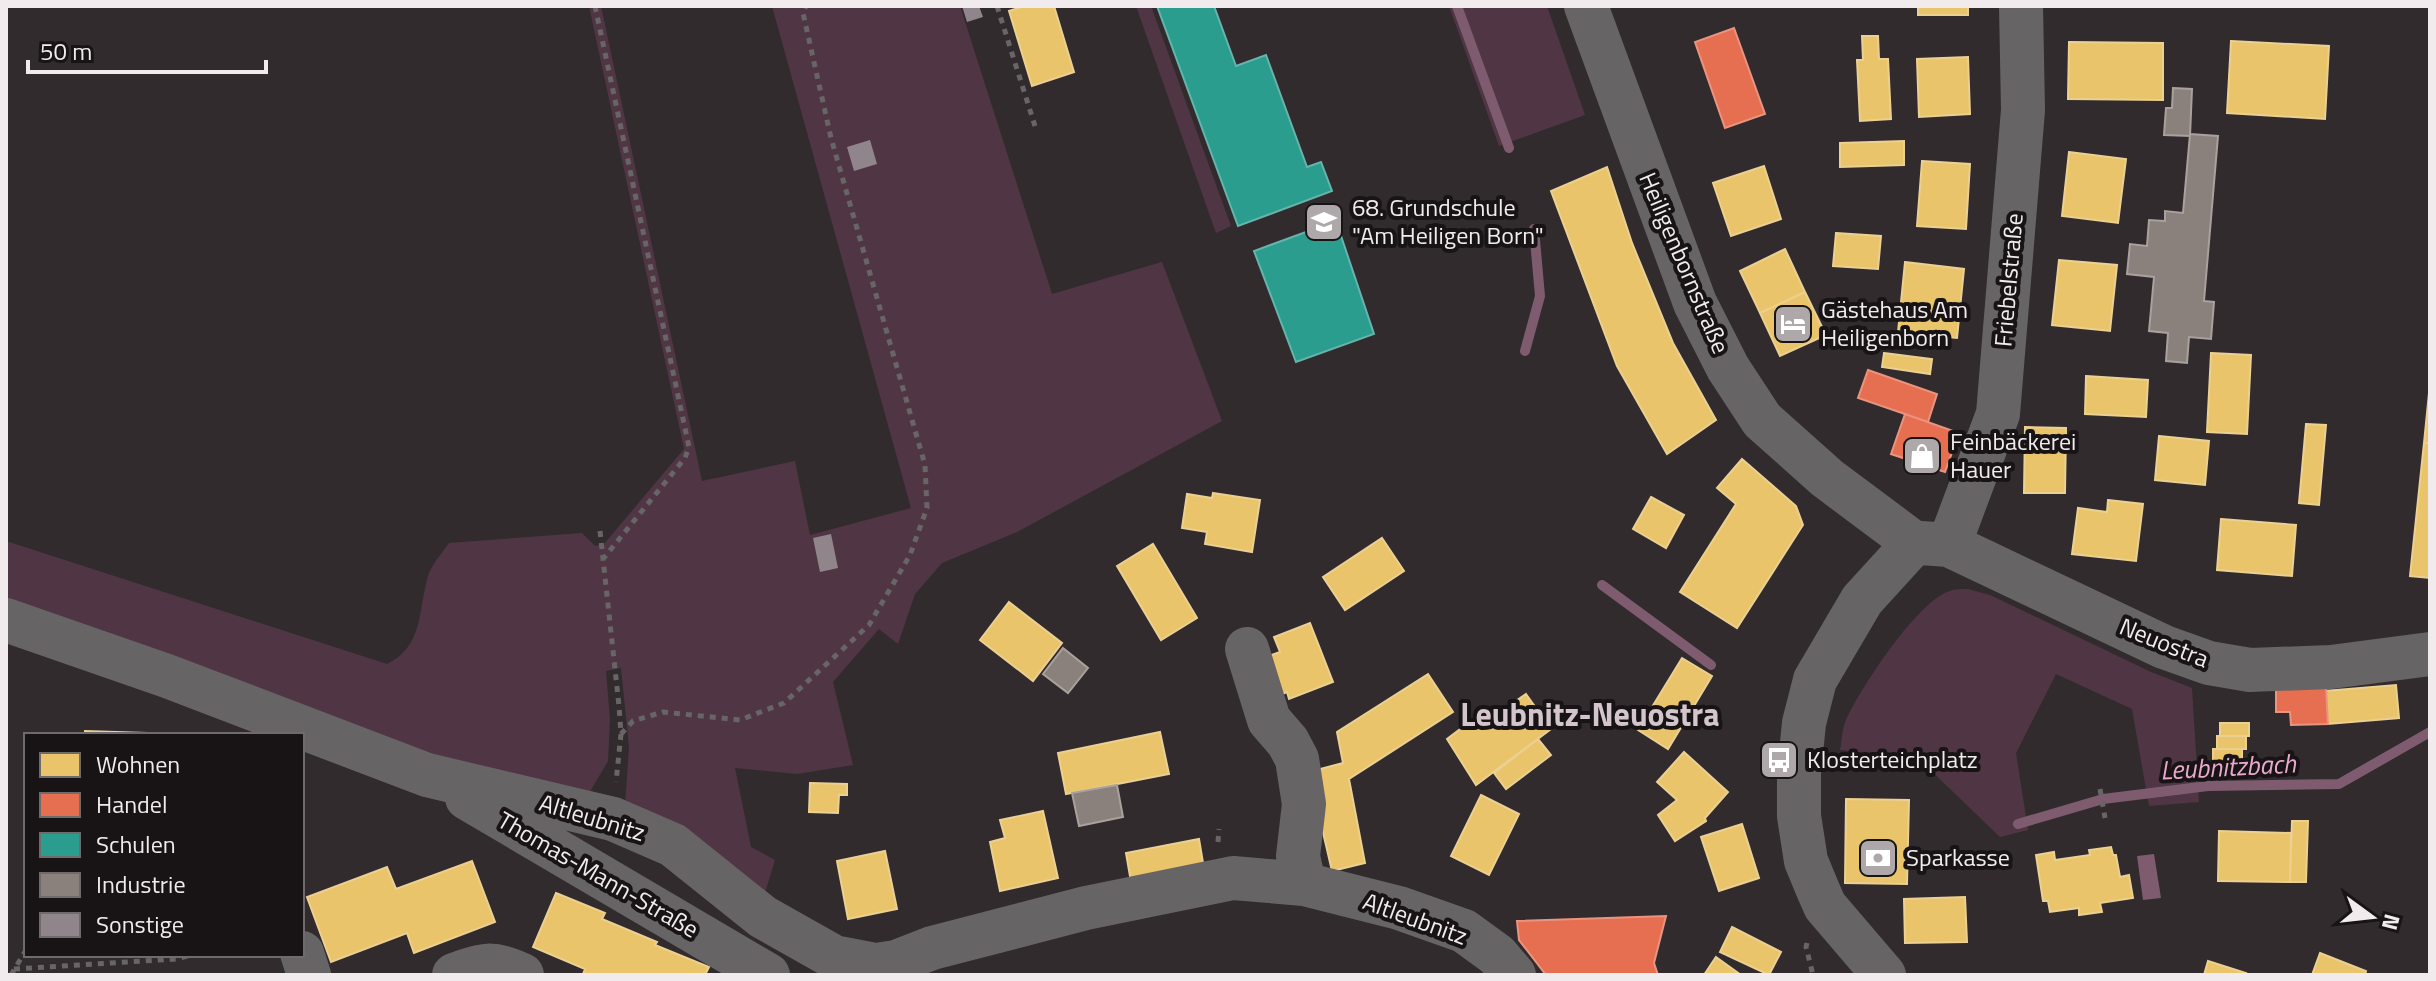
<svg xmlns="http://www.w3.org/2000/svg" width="2436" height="981" viewBox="0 0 2436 981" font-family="'Titillium Web',sans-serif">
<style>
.green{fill:#503644}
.water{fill:#7f5b6f}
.homes{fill:#e9c46a;stroke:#ebd092;stroke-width:2}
.shops{fill:#e76f51;stroke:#ea9480;stroke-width:2}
.schools{fill:#2a9d8f;stroke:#66b4ac;stroke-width:2}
.industry{fill:#8a817c;stroke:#a9a19e;stroke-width:2}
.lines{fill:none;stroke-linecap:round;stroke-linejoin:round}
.stream{stroke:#7f5b6f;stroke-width:10}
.building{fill:#90858a}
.path{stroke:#686567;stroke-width:5;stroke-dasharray:6 6;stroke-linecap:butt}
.minor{stroke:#676465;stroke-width:44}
.labels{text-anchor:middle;stroke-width:8;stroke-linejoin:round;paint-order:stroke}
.poi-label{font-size:24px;fill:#f1ebee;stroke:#181416;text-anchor:start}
.street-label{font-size:24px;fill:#f1ebee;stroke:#181416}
.water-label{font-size:26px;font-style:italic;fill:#eaa9cc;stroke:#181416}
.district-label{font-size:32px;font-weight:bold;fill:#d2c5cb;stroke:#181416}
</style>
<rect width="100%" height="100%" fill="#312b2e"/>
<path class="green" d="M589,6H601L702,481L795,461L810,535L911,508L772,6H960L1052,294L1162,262L1222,421L1017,532L942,563L915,594L898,644L879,629L833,682L853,765L797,774L735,768L751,847L775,860L764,896L625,806L629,747L621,668L606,671L610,719L608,761L588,795L450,769L6,607V541L387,664C424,646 418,610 428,576C432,564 442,553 449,543L582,533L595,546L604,544L684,449Z
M1136,6H1151L1231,226L1216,233Z
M1449,6H1547L1585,115L1499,146Z
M1968,589L1990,595L2151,672L2192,688L2199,802L2149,806L2132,709L2056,674L2016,753L2028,830L2000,837L1920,760L1840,750C1842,740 1842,729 1846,720C1860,689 1918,600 1950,591C1955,589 1962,589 1968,589Z"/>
<path class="water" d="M2154,854L2161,898L2143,900L2137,856Z"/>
<path class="homes" d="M1024,6H1054L1074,72L1032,86L1009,11Z
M1918,6H1968V15H1918Z
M1862,36H1878L1879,59H1888L1891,119L1860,121L1857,60H1863Z
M2231,41L2329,46L2325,119L2227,113Z
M2069,42L2163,43V100L2068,99Z
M1968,57L1970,114L1919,117L1917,59Z
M1904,141V165L1840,167V143Z
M2069,152L2126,159L2118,223L2062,216Z
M1922,161L1970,164L1966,229L1917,226Z
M1764,166L1781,219L1731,236L1713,183Z
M1607,167L1632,243L1673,343L1716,420L1667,454L1617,366L1551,191Z
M1836,233L1881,236L1878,269L1833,266Z
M1785,249L1805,292L1760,313L1740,271Z
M2059,260L2117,265L2110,331L2052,325Z
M1905,262L1964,269L1957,338L1898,332Z
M1805,292L1826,335L1780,356L1760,313Z
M1884,353L1932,359L1930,374L1882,367Z
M2211,353L2251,355L2247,434L2207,432Z
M2086,376L2148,380L2146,417L2085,414Z
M2430,383V443H2424Z
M2306,424L2326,425L2319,505L2299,503Z
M2025,427L2066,428L2065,493H2024Z
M2159,436L2209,441L2205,485L2155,480Z
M2424,443H2430V578L2410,576Z
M1742,459L1796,506L1803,525L1737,628L1680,592L1736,504L1717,488Z
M1213,493L1260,500L1252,552L1205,544L1207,532L1182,528L1187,494L1212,498Z
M1651,497L1684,515L1666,548L1633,529Z
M2108,500L2143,504L2136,561L2072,554L2078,508L2107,512Z
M2221,519L2296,525L2292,576L2217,570Z
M1382,538L1404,571L1345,610L1323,577Z
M1153,544L1197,618L1161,640L1117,566Z
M1009,602L1062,643L1033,681L980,640Z
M1310,623L1333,682L1289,699L1287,692L1273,698L1258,660L1280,652L1274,637Z
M1682,658L1712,676L1668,749L1638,730Z
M1428,674L1453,712L1349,779L1365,863L1332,871L1309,772L1343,763L1337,732Z
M2396,685L2399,718L2328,724L2325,691Z
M1526,694L1551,729L1476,785L1447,739L1464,726L1507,707Z
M2220,723H2249V736H2220Z
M85,731L147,733V735H85Z
M1160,732L1169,774L1066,794L1058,753Z
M2217,736H2246V749H2217Z
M1538,739L1551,755L1506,789L1494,773Z
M2213,749H2242V762H2213Z
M1684,752L1728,792L1705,818L1706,821L1675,841L1658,815L1677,800L1657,782Z
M2210,762H2239V774H2210Z
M810,783L847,784V795H839L838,813L809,812Z
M1481,795L1519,814L1489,875L1451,856Z
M1846,799L1909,800L1907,884L1845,883Z
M1043,811L1058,878L1000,891L990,842L1005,838L1000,820Z
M2292,821H2308L2306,882H2290Z
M1742,824L1759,878L1719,891L1701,837Z
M2219,831L2291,833L2290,882L2218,881Z
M1199,839L1204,869L1131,882L1126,853Z
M2111,847L2113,855H2116L2120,877L2129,875L2133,898L2100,903L2102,912L2079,915V908L2050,912L2048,901H2043L2036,855L2054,852L2055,860L2090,855L2089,850Z
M885,851L897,909L848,919L837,861Z
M472,861L495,922L414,953L407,933L331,962L307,897L387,867L396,889Z
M556,893L605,913L602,919L657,942L655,945L709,967L705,975H585L583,974L585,969L533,947Z
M1965,897L1967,942L1905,943L1904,899Z
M1732,927L1781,952L1769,975L1720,952Z
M2320,953L2366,971L2365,975H2312Z
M1716,957L1741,975H1704Z
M2208,961L2246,973L2245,975H2204Z"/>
<path class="shops" d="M1734,28L1765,114L1725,128L1695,42Z
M1868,370L1937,394L1928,422L1858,398Z
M1905,414L1959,433L1945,472L1891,454Z
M2326,687L2328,724L2291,725L2290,712H2276V688Z
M1666,916L1654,963L1658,975H1546L1519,940L1517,921Z"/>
<path class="schools" d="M1157,6H1214L1236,66L1266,55L1307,167L1321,162L1332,191L1238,226Z
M1336,221L1374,334L1296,362L1254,251Z"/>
<path class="industry" d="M2173,88L2192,89L2190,136L2164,135L2166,108H2172Z
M2190,134L2218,136L2204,301L2214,302L2211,339L2189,337L2187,363L2166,361L2168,333L2149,331L2154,277L2127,274L2130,244L2147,246L2149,220L2165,221V211L2183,213Z
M1063,648L1088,668L1068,693L1043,674Z
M1117,785L1123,817L1079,826L1072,793Z"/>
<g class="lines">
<path class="stream" d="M1457,6L1509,148
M1525,351L1540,296L1534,229
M1602,585L1711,665
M2018,824L2103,799L2208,786L2339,784L2430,732"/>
</g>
<path class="building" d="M962,6H979L983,17L967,22Z
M870,140L877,164L854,171L847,147Z
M831,534L838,568L820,572L813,538Z"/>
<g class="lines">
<path class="path" d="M595,6L689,447L685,458L603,559
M997,6L1035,126
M600,531L619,706L621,734L616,782
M621,734L633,721L663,712L740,720L784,703L869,625L910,555L927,508L925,465L831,138L803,13L806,6
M2100,789L2105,818
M1218,842L1219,829
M1807,943L1806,947L1813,975
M14,969L176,959L192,955
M11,975L26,950"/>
<path class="minor" d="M1586,6L1695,303L1728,368L1762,420L1827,478L1914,543
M1921,543L1949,545L2164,647L2209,663L2250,670L2331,667L2430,654
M1949,545L1998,414L2023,110L2021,6
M6,620L167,676L427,775L613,819L673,845L763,917L834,957L876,965L896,962L932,948L1086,908L1233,878L1304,884L1399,908L1464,931L1497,955L1514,975
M1247,649L1269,720L1288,742L1297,759L1304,804L1298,856L1304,884
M467,798L768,975
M302,953L309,975
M454,975C482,964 494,961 522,975
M1884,975L1825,906L1818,890L1806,861L1799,816V773L1804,723L1815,680L1862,600L1914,543"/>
</g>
<defs>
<g id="school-square" transform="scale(2)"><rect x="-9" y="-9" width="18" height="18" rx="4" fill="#aea8ab" stroke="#181416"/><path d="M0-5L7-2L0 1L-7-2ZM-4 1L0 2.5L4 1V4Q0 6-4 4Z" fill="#fff"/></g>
<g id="hotel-square" transform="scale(2)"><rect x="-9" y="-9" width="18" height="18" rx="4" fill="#aea8ab" stroke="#181416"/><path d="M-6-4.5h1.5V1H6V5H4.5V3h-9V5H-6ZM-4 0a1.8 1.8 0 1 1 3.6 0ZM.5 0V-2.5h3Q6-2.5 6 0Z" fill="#fff"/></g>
<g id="shop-square" transform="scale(2)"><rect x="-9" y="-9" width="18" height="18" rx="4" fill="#aea8ab" stroke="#181416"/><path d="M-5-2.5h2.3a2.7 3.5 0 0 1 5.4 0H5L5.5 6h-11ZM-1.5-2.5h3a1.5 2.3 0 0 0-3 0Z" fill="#fff"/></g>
<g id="bus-square" transform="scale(2)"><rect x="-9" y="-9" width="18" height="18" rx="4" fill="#aea8ab" stroke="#181416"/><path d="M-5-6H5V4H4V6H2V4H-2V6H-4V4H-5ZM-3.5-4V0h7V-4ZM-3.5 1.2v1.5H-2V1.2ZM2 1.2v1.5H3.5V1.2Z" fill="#fff"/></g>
<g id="bank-square" transform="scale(2)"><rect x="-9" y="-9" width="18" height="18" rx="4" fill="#aea8ab" stroke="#181416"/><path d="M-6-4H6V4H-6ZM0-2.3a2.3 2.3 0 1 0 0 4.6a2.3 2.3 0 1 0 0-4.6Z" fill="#fff"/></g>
</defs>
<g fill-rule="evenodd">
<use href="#school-square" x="1324" y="222"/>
<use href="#hotel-square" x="1793" y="324"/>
<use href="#shop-square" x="1922" y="456"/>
<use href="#bus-square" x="1779" y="760"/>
<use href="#bank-square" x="1878" y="858"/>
</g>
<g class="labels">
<g class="poi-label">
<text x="1352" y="216">68. Grundschule<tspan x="1352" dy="28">"Am Heiligen Born"</tspan></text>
<text x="1821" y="318">Gästehaus Am<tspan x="1821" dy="28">Heiligenborn</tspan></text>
<text x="1950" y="450">Feinbäckerei<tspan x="1950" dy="28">Hauer</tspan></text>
<text x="1807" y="768">Klosterteichplatz</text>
<text x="1906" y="866">Sparkasse</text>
</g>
<g class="street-label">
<text transform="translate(1684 263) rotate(67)" y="8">Heiligenbornstraße</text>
<text transform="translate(2009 280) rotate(-85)" y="8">Friebelstraße</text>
<text transform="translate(2164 643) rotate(22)" y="8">Neuostra</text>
<text transform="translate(592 818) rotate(17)" y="8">Altleubnitz</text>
<text transform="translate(598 875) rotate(30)" y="8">Thomas-Mann-Straße</text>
<text transform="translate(1415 919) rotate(20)" y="8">Altleubnitz</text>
</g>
<g class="water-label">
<text transform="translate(2228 767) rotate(-3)" y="9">Leubnitzbach</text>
</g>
<g class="district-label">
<text x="1590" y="726">Leubnitz-Neuostra</text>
</g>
</g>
<rect width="2436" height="981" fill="none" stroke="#f1ebee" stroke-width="16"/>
<rect x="24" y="733" width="280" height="224" fill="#181416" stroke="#6f6a6c" stroke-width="2"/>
<rect x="40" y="753" width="40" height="24" fill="#e9c46a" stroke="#6f6a6c" stroke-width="2"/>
<text x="96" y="773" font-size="24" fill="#f1ebee">Wohnen</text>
<rect x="40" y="793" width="40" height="24" fill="#e76f51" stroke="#6f6a6c" stroke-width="2"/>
<text x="96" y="813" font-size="24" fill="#f1ebee">Handel</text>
<rect x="40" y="833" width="40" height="24" fill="#2a9d8f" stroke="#6f6a6c" stroke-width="2"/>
<text x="96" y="853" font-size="24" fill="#f1ebee">Schulen</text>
<rect x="40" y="873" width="40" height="24" fill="#8a817c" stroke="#6f6a6c" stroke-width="2"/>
<text x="96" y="893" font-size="24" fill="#f1ebee">Industrie</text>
<rect x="40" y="913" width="40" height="24" fill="#90858a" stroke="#6f6a6c" stroke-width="2"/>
<text x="96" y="933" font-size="24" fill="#f1ebee">Sonstige</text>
<g transform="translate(2372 917) rotate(105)" stroke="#181416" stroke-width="6" paint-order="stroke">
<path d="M0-6L14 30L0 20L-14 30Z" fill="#f1ebee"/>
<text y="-12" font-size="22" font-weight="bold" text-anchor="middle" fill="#f1ebee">N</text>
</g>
<path d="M28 60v12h238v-12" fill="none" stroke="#f1ebee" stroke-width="4"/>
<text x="40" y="60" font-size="24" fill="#f1ebee" stroke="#181416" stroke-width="6" paint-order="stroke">50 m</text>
</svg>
